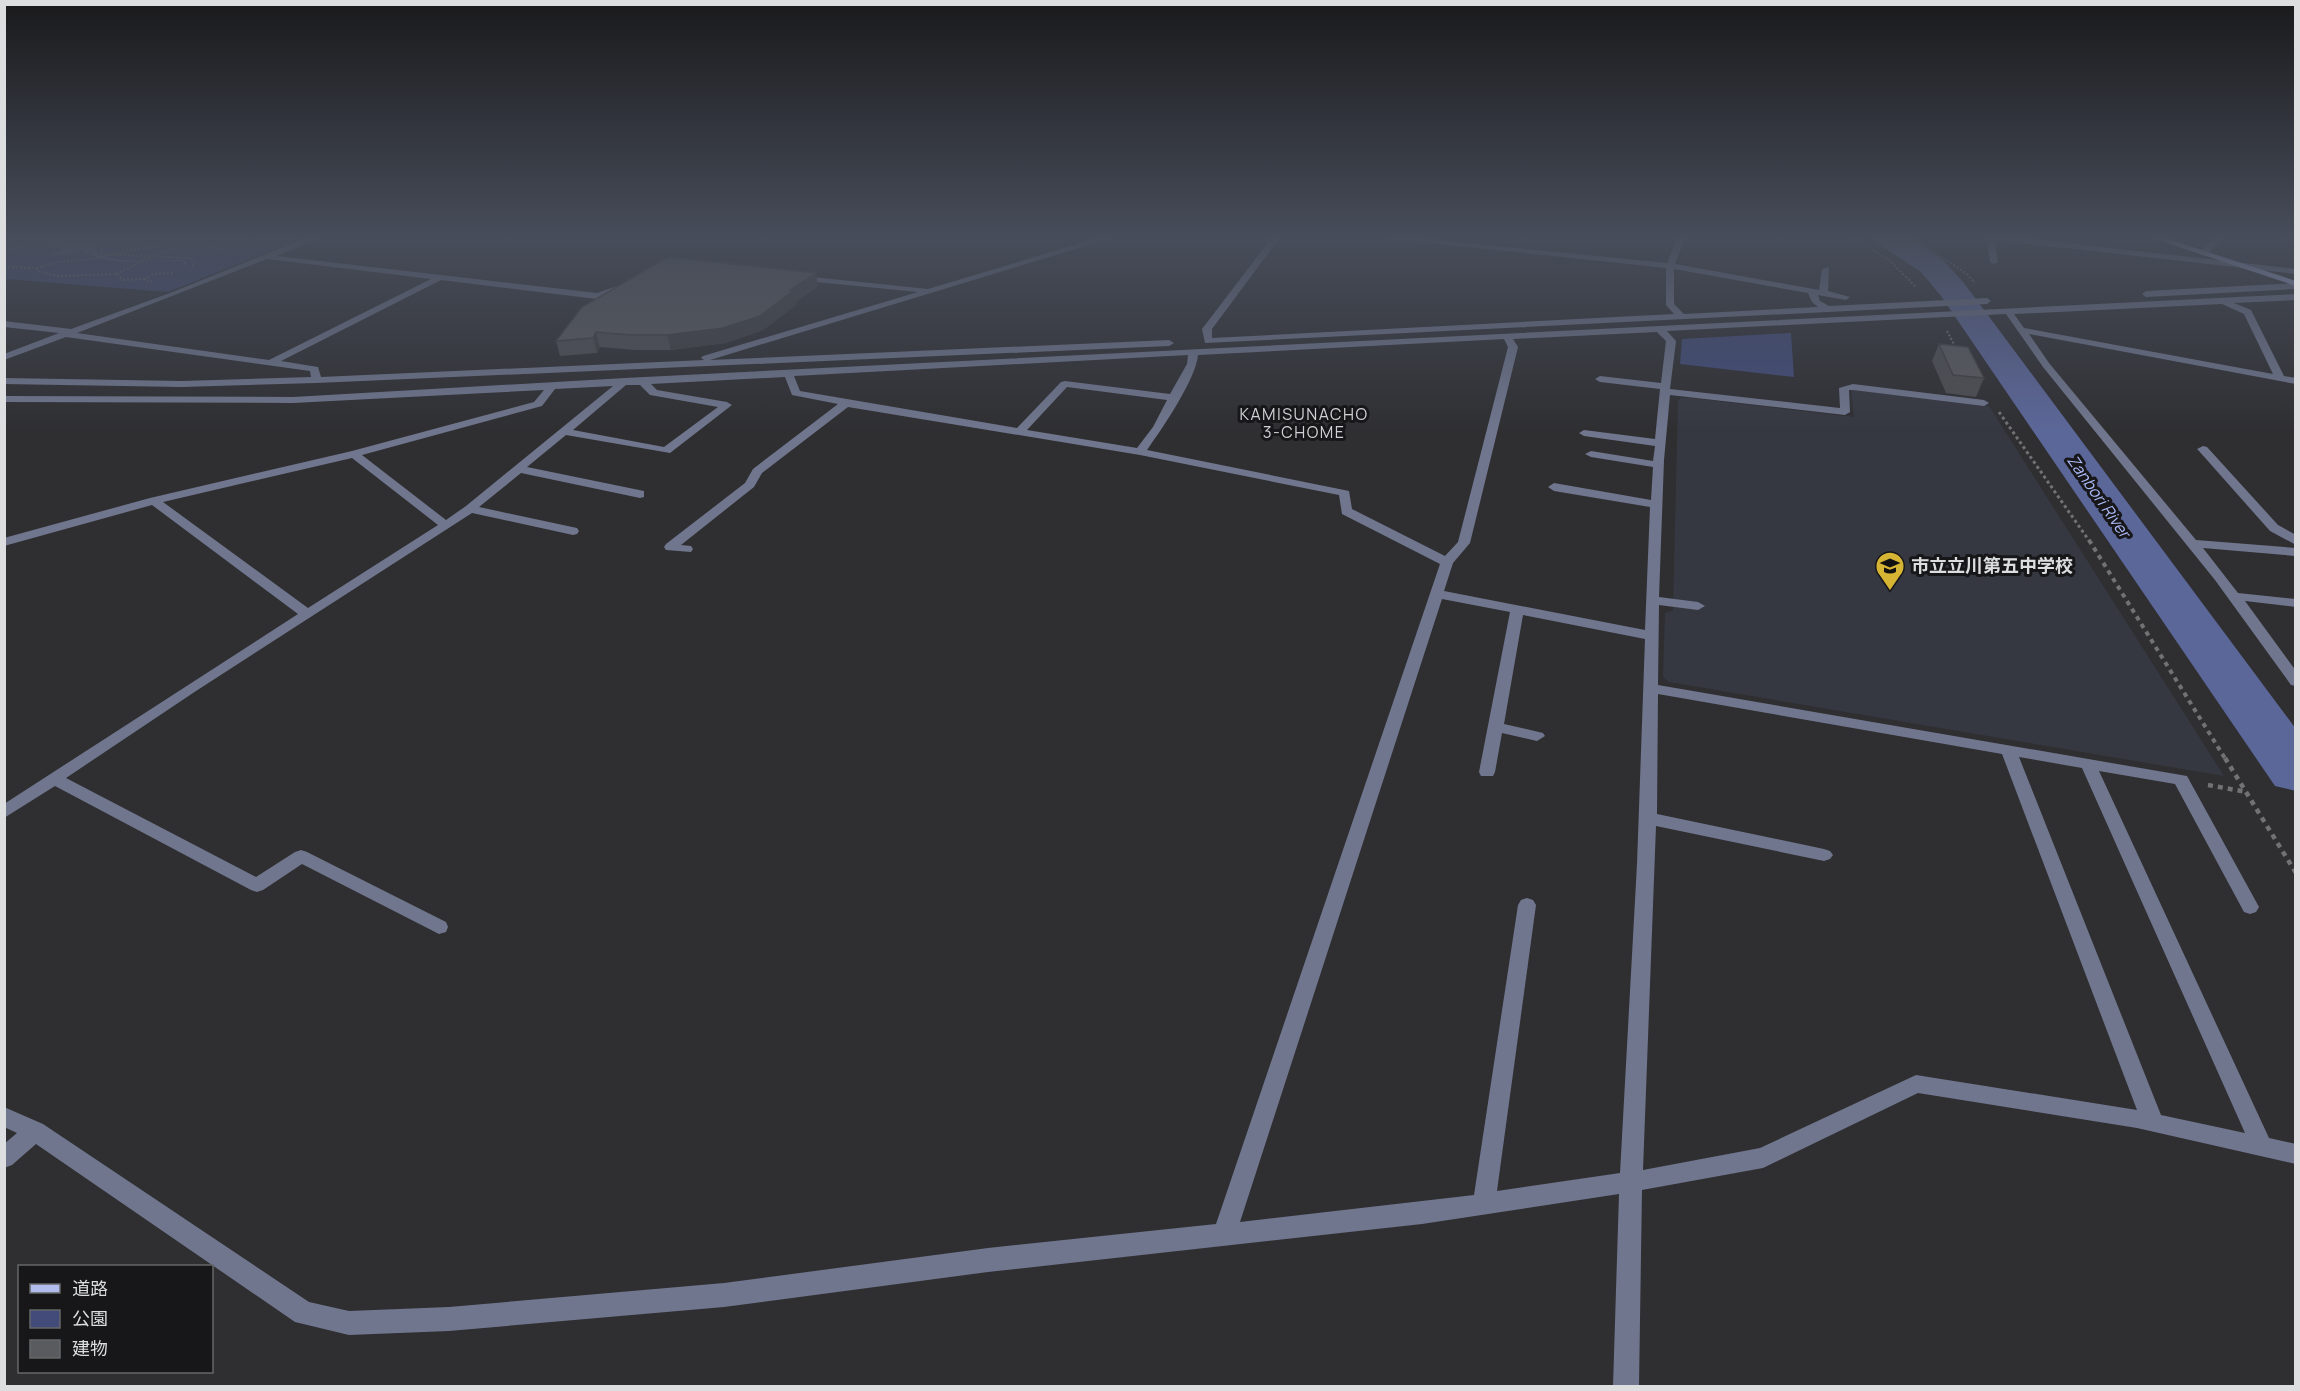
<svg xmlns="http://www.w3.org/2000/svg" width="2300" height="1391" viewBox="0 0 2300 1391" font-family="Manrope,'Noto Sans JP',sans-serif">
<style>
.built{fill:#363841}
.green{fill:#424b79}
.water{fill:#5c6799}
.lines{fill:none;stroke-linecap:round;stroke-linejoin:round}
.river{fill:#5c6799;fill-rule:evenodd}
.path-far3{stroke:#727275;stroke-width:2;stroke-dasharray:2 2;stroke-linecap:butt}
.path-far2{stroke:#727275;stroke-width:3;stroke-dasharray:3 3;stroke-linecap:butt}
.path-far1{stroke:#727275;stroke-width:4;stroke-dasharray:4.5 4.5;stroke-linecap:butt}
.path{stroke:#727275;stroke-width:4.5;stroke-dasharray:5 5;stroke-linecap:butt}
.minor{fill:#70768d;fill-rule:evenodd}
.major{fill:#b1bcec;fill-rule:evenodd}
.wall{fill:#4d4e51}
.shaded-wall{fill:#3f4042}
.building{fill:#5a5b5e;stroke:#3f4042;stroke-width:1.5}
.labels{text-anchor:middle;stroke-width:6;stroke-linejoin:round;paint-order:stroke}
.far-neighbourhood-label{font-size:16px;letter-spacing:1.5px;fill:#d0d1d4;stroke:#171719}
.far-water-label{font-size:16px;font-style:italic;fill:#acbaf8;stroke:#171719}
.poi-label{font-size:18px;font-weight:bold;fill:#dddedf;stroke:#171719;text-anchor:start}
</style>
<rect width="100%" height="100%" fill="#2f2f32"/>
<path class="built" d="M1856,389L1989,406L2224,776L1669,682L1663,677L1665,613L1673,610L1678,401L1681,398H1691L1854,417L1851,390Z"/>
<path class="green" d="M4,236H307L168,292L5,279Z
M1791,333L1794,377L1680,364L1682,339Z"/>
<path class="water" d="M56,239H85L96,242L97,254C123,264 153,260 181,260L187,262L185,266H183L184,262L179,261L119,262L101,259L78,250L63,255H48L64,250C49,240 27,246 10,251L7,249Z"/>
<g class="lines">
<path class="river" d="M1872,236H1906L1943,260L1964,283L2296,729V791L2275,786L1941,296L1921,272L1876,242Z"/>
<path class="path-far3" d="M88,236L99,240L102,254L188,258L194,260L195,264L192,266
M189,236L204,245L229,252
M1851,236L1889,260L1916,287
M1910,236L1967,274L1975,283
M4,240L49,236
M4,247L34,239
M4,267L36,268L37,271L57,276L116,274L123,280L143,279L153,282
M36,268L58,262L95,259L132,250L196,241
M116,274L159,253L190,243
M144,279L155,274L174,273
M1947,331L1956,348"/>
<path class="path-far2" d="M1999,412L2090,542"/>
<path class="path-far1" d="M2089,540L2226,760"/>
<path class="path" d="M2225,758L2296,873
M2208,785L2247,792"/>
<path class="minor" d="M310,236H322L277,256L597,293L620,285L624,288L612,296L597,299L441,280L281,361L318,367L321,377L704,360L701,358L703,356L918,292L796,280L792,277L793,275L928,289L1104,236H1118L710,360L1169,340L1174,343L1169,346L316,383L182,387L4,384V378L182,381L311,377L310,371L66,337L4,360V354L59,333L4,327V321L71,329L170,293ZM267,259L431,279L269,360L77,333Z
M1273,236H1281L1212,329V338L1674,314L1666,305V268L1365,236H1397L1667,263L1678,236H1686L1675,264L1819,290L1822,269L1829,267L1828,291L1850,297L1846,300L1818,295L1820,301L1829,306L1987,298L1991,301L1987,304L1205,343L1202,329ZM1674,269L1808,293L1812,302L1818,307L1684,314L1674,304Z
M1976,236H2005L2296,269V274L1995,240L1998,262L1994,264L1990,262L1987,239Z
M2216,236H2225L2206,255H2200V251Z
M2296,283V289L2146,297L2142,294L2146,291Z
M2296,294V300L2234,303L2251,310L2284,376L2296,378V384L2029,334L2049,363L2196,540L2296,548V556L2203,548L2238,593L2296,599V607L2245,601L2296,671V686L2291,685L2215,580L2043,367L2006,314L1667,331L1676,341L1670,389L1840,408L1839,388L1853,384L1984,400L1989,403L1984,406L1853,390H1849L1850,412L1845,415L1670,395L1664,460L1659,597L1698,602L1705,606L1698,610L1659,605L1658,685L2187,776L2259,907L2256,912L2250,914L2244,912L2175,784L2099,771L2269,1138L2296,1144V1164L2137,1128L1918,1093L1763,1168L1642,1190L1639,1386H1613L1619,1194L1422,1224L988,1272L724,1307L449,1331L349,1335L295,1322L36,1144L12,1165L4,1168V1144L17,1133L4,1127V1107L43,1124L309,1302L349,1311L449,1307L724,1283L988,1248L1216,1224L1440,564L1342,514L1339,495L1140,455L848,407L762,473L754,487L681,545L691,546L693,549L691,552L666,550L664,547L666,544L745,483L753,469L838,404L792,395L785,377L651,384L657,390L727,402L732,405L670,453L566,435L527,467L644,491V497L640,498L521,473L479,507L577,528L579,531L577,534L573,535L472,513L196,691L66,778L256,877L295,852L301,850L307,852L446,922L448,927L446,932L439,934L302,864L263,890L257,892L251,890L55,786L4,818V804L298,614L152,505L4,546V538L150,498L352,451L534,402L544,390L293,403L4,402V396L293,397L625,378ZM2222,304L2244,314L2273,374L2024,328L2014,314ZM1657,332L1666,341L1661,383L1600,376L1595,379L1600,382L1660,389L1655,439L1584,430L1579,433L1584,436L1655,446L1653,461L1591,451L1585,454L1591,457L1653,467L1651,500L1554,483L1548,487L1554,491L1650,507L1645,630L1444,591L1453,563L1470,543L1518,347L1513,339ZM1504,339L1508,347L1458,542L1445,556L1352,509L1349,491L1147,450C1162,429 1196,379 1198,355ZM1188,355L1187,364L1170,394L1065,381L1061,382L1017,428L800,391L794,376ZM626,385H640L650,395L718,407L664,447L573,430ZM613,386L466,506L446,520L362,455L542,406L555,389ZM1067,387L1167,400L1153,427L1137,448L1027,430ZM352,458L438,525L308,608L163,502ZM1442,599L1510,612L1479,772L1481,776H1493L1495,772L1502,733L1537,741L1545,736L1543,733L1504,724L1523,615L1645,639L1637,864L1620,1173L1497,1191L1536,905L1533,900L1527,898L1521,900L1518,905L1474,1195L1240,1222ZM1658,694L2002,754L2137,1110L1916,1075L1760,1148L1643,1170L1656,826L1824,861L1830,859L1833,855L1830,851L1824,849L1657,814ZM2019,757L2082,768L2245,1133L2161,1115Z
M2203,446L2207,447L2278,525L2296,535V545L2270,531L2199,451L2197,449Z"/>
<path class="major" d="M2146,236H2159L2296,281V286Z"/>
</g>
<path class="wall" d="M818,286L796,302V305L763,330L726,343L671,350H635L600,347L597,353L560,356L556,341L582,307Z
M1939,344L1984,378L1976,397L1946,393L1932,361Z"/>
<path class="shaded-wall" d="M816,273L818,286L796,302V305L763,330L726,343L671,350L667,335L790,290Z
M596,332L600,347L597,353L593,338Z"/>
<path class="building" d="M668,257L816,273L790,290H794L760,316L723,328L667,335H631L596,332L593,338L556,341L582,307Z
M1939,344L1968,347L1984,378L1953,375Z"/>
<linearGradient id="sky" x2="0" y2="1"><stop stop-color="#1a1a1c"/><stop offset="0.55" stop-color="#474d5a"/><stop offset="1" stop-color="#474d5a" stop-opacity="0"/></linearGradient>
<rect width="2300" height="431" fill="url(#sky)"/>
<defs>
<g id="school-pin" transform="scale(1.5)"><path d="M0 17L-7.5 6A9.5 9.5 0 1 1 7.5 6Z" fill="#d6b534" stroke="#171719"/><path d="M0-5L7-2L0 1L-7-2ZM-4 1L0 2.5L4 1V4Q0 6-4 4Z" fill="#111"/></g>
</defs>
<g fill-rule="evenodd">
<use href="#school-pin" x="1890" y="566"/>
</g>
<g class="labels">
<g class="far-neighbourhood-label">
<text x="1304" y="420">KAMISUNACHO<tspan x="1304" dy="18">3-CHOME</tspan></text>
</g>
<g class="far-water-label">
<text transform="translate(2099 496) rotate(55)" y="6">Zanbori River</text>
</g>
<g class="poi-label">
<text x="1911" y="572">市立立川第五中学校</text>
</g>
</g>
<rect width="2300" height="1391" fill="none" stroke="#dddedf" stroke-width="12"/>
<rect x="18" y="1265" width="195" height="108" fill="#171719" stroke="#666768" stroke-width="1.5"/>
<rect x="30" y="1284" width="30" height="9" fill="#b1bcec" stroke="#666768" stroke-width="1.5"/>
<text x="72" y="1295" font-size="18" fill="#dddedf">道路</text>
<rect x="30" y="1310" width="30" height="18" fill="#424b79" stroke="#666768" stroke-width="1.5"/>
<text x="72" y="1325" font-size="18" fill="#dddedf">公園</text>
<rect x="30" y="1340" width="30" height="18" fill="#5a5b5e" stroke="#666768" stroke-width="1.5"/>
<text x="72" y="1355" font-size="18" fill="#dddedf">建物</text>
</svg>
